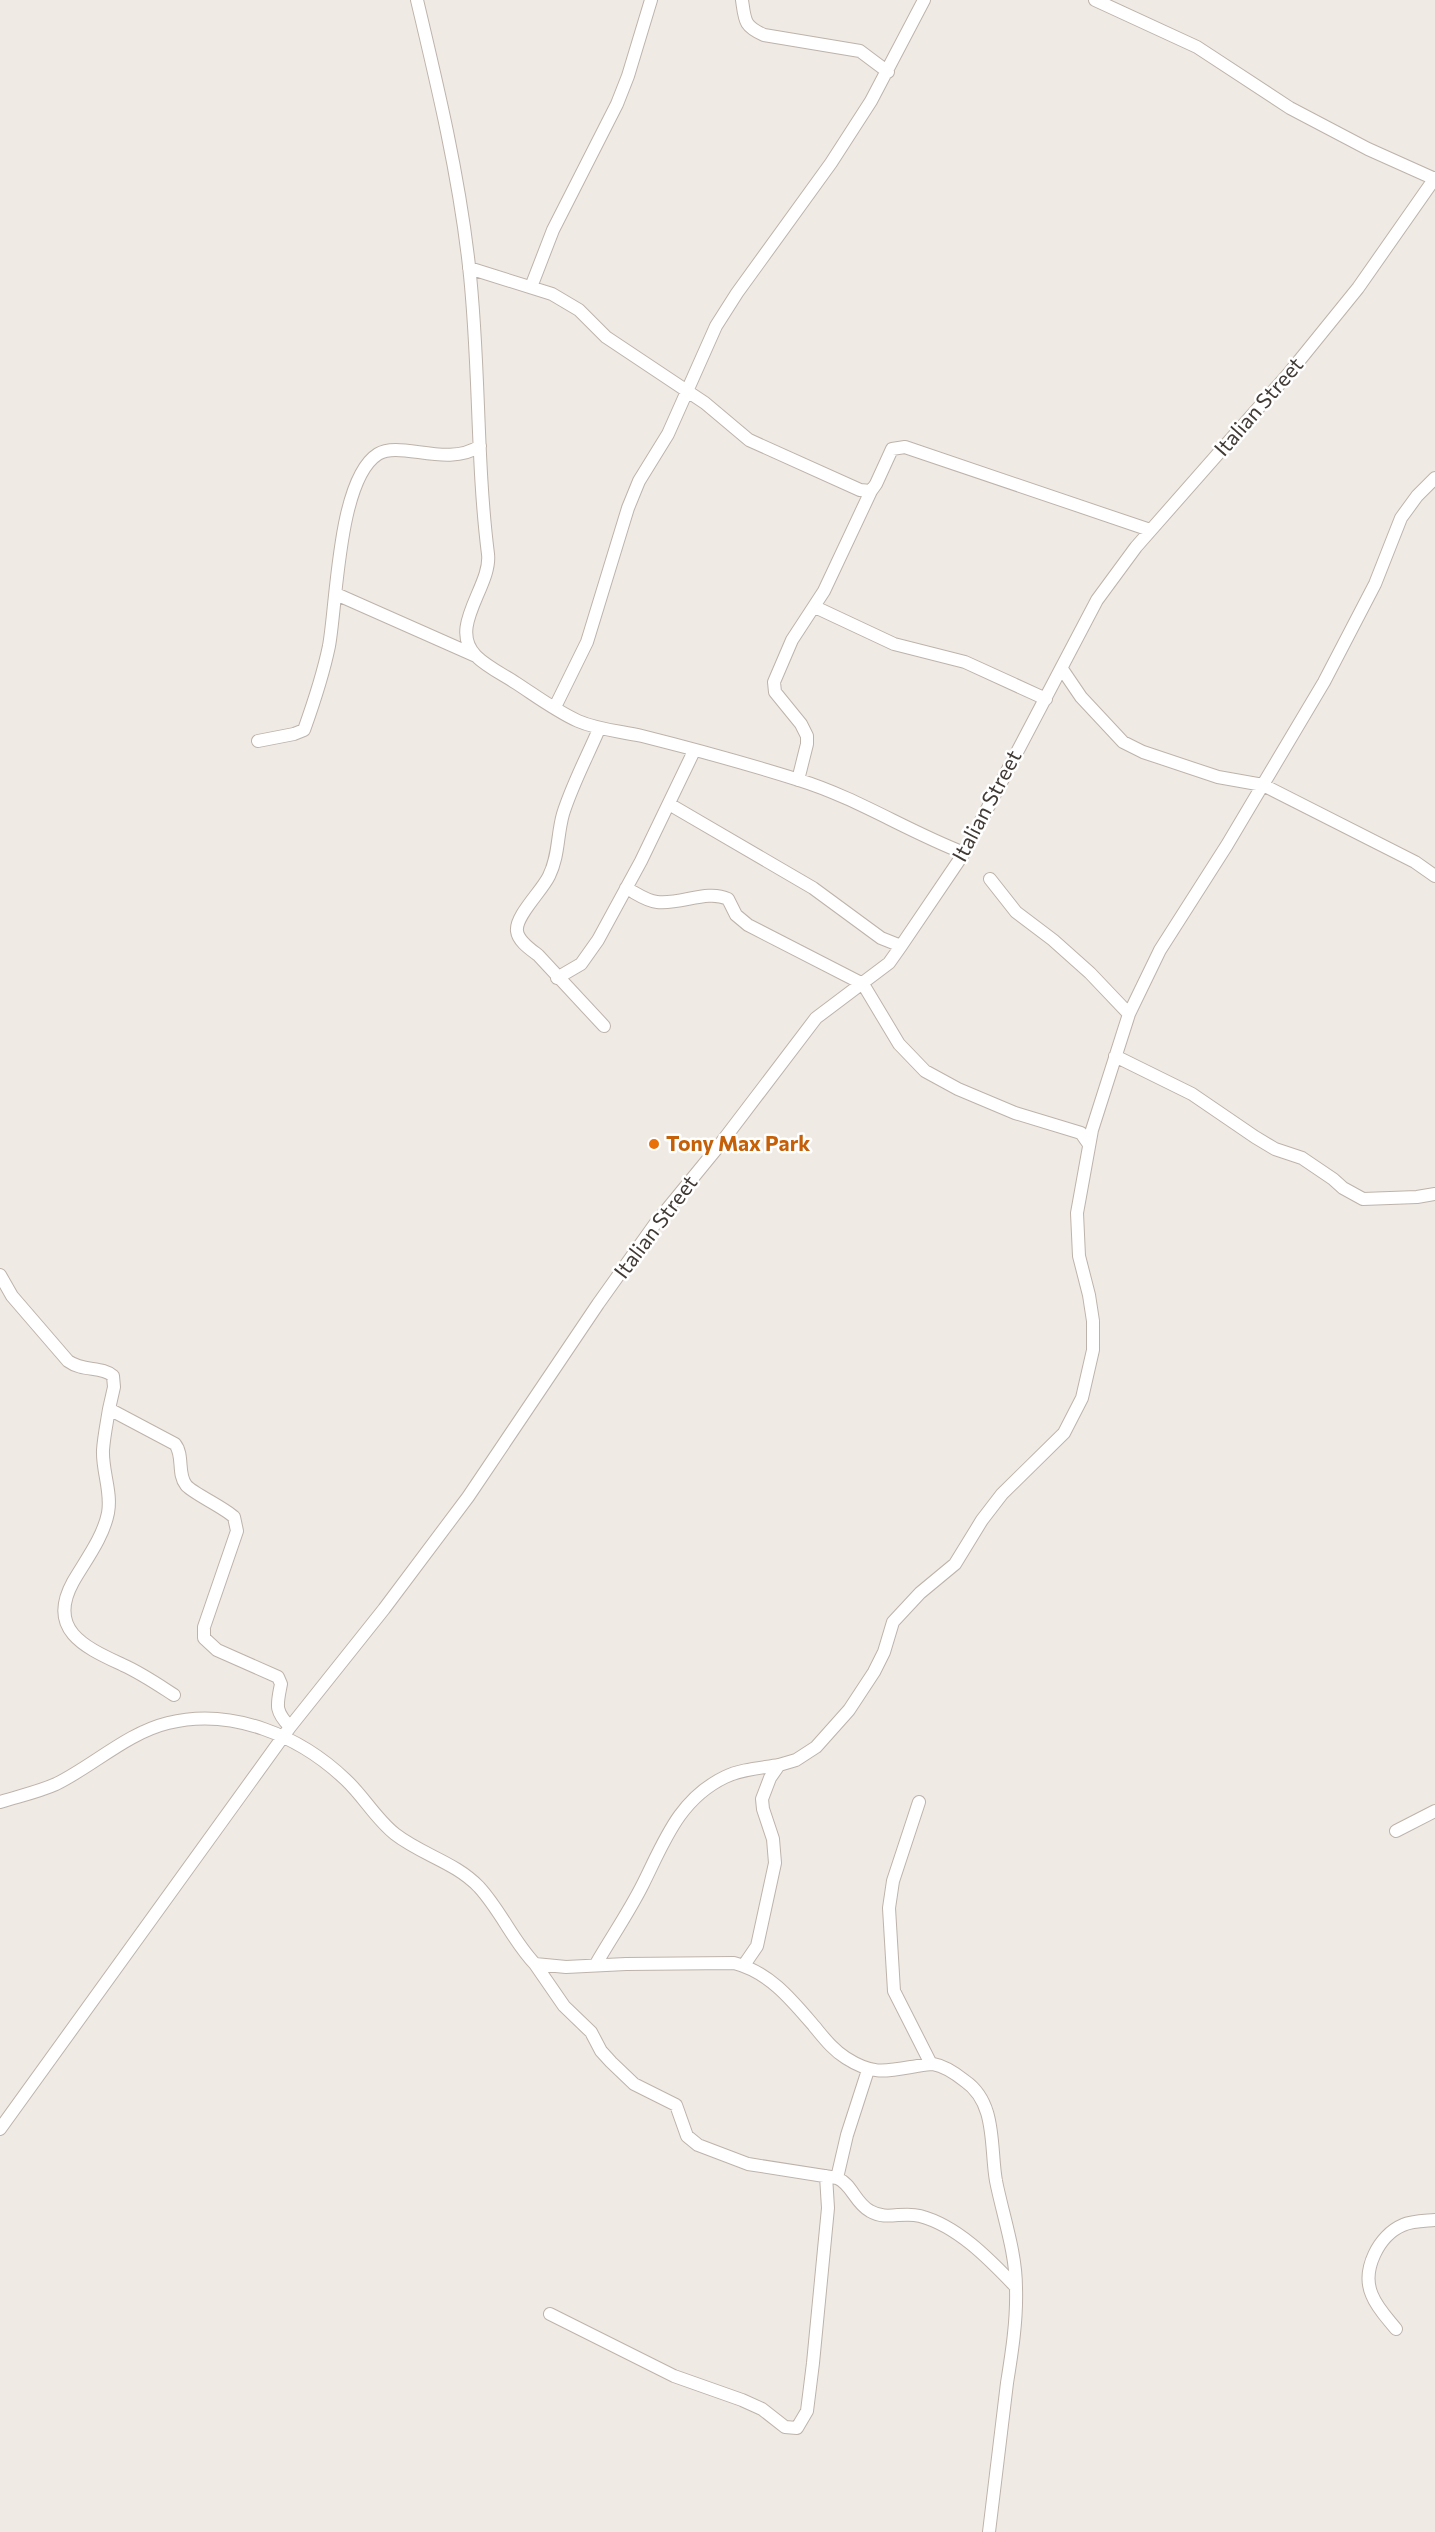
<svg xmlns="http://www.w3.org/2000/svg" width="1435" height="2532" viewBox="0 0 1435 2532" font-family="Commissioner,sans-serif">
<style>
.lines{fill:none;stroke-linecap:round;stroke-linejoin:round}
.street-casing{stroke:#bdb3ab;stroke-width:14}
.street{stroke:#fff;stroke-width:12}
.food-dot{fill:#e8710a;stroke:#fff;stroke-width:2}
.labels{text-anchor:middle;stroke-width:5;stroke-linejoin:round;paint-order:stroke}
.street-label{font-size:21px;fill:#413a35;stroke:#fff}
.food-label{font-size:21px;font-weight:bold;fill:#c56008;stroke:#fff;text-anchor:start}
</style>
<rect width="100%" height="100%" fill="#f0eae4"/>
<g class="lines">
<g class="street-casing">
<path id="street" d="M417,0C438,88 459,176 469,266C480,362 476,459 488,554C492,586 447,627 476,656C487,667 504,675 516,683C536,696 556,711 578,721C599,730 620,731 642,736C694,749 748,764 799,780C857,798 907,831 964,853
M742,0C745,21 744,26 764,35L860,51L888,72
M1095,0L1197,47L1290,108L1368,149L1435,179
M469,268L552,294L579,310L606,337L705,403L749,440L860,490L871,491L876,484L892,449L905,447L1150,530
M531,287L553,230L617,104L628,76L651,0
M336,594L476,656
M815,607L894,644L965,662L1046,699
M1062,669L1081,697L1123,742L1143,752L1218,777L1263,785L1415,862L1435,876
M555,707L587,642L628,508L639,481L668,434L716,326L737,293L831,163L871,101L924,0
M599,729C587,757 572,785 563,814C557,835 559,856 549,876C542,891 515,916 517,931C518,941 530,949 538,955L604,1026
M258,741L294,734L304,730C314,702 323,675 329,646C337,602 338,479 378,454C400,440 447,468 480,446
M798,780L807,744V736L801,724L775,692L774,682L792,640L824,591L871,491
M669,804L813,888L881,938L901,946
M990,879L1016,912L1053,940L1090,973L1129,1014
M626,888C636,893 646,901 657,902C681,905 707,889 728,899L736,915L748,925L863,984L899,1044L925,1071L958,1089L1015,1113L1081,1133L1088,1143
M557,978L581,964L598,940L641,861L694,751
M1115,1056L1192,1094L1255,1137L1275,1149L1302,1158L1333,1179L1343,1188L1363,1199L1417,1197L1435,1194
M0,1275L12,1296L68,1361C83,1372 102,1366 113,1376L114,1387L109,1409L175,1444C184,1455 177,1474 186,1485C192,1493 222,1506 234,1517L237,1531L204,1627V1638L217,1650L278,1677L281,1684C277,1705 274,1710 290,1727
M109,1409C107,1422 104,1436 103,1450C102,1471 112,1492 108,1513C103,1538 85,1561 73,1582C46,1631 87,1648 123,1665C141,1673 157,1684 174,1695
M0,1802C19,1796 38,1792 56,1784C93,1766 127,1733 168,1723C232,1707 300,1736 346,1780C364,1797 376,1819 395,1834C422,1855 455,1862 479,1887C501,1911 513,1941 535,1964L566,1967L626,1964L734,1963C769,1972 791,1999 814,2026C824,2038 833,2050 846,2058C871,2074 883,2072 911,2067C918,2066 926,2064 933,2064C945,2066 955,2073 965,2081C997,2103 990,2147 996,2181C1003,2216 1016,2252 1016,2288C1017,2320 1012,2352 1007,2383C1001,2433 995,2482 989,2532
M919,1802L893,1881L889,1908L894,1991L931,2064
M1396,1831L1435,1811
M535,1964L564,2006L591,2032L601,2051L611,2062L634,2084L676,2105L687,2136L698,2145L748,2164L837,2178C852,2184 855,2203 870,2211C887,2221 902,2211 920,2216C958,2226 990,2260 1016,2287
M596,1964C611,1938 629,1912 643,1884C664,1842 679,1799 725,1777C741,1769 762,1768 779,1765
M744,1965L757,1946L775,1863L773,1839L763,1809L762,1799L770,1778L779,1765L796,1760L816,1747L849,1710L874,1672L884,1652L893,1622L920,1593L955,1564L982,1520L1002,1494L1064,1433L1082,1398L1093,1350V1321L1089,1295L1079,1256L1077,1213L1092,1130L1129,1014L1160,950L1227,845L1324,682L1375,584L1401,518L1417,496L1435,478
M0,2129L290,1727L384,1609L468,1497L598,1304L655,1224L718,1147L816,1018L889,963L901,946L964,853L1097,600L1136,547L1290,372L1358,288L1435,178
M837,2178L847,2135L868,2070
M550,2314L674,2376L742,2400L762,2409L785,2427L797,2428L807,2411L813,2363L828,2208L826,2176
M1396,2329C1388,2319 1377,2308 1372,2295C1361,2270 1379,2235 1403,2225C1412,2221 1425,2221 1435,2220"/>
</g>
<use href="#street" class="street"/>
</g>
<circle class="food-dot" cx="654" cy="1144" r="6"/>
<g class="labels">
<g class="street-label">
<text transform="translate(1259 407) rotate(-49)" y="7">Italian Street</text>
<text transform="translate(987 806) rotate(-62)" y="7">Italian Street</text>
<text transform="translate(656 1227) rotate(-53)" y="7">Italian Street</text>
</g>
<g class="food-label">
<text x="666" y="1151">Tony Max Park</text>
</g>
</g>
</svg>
